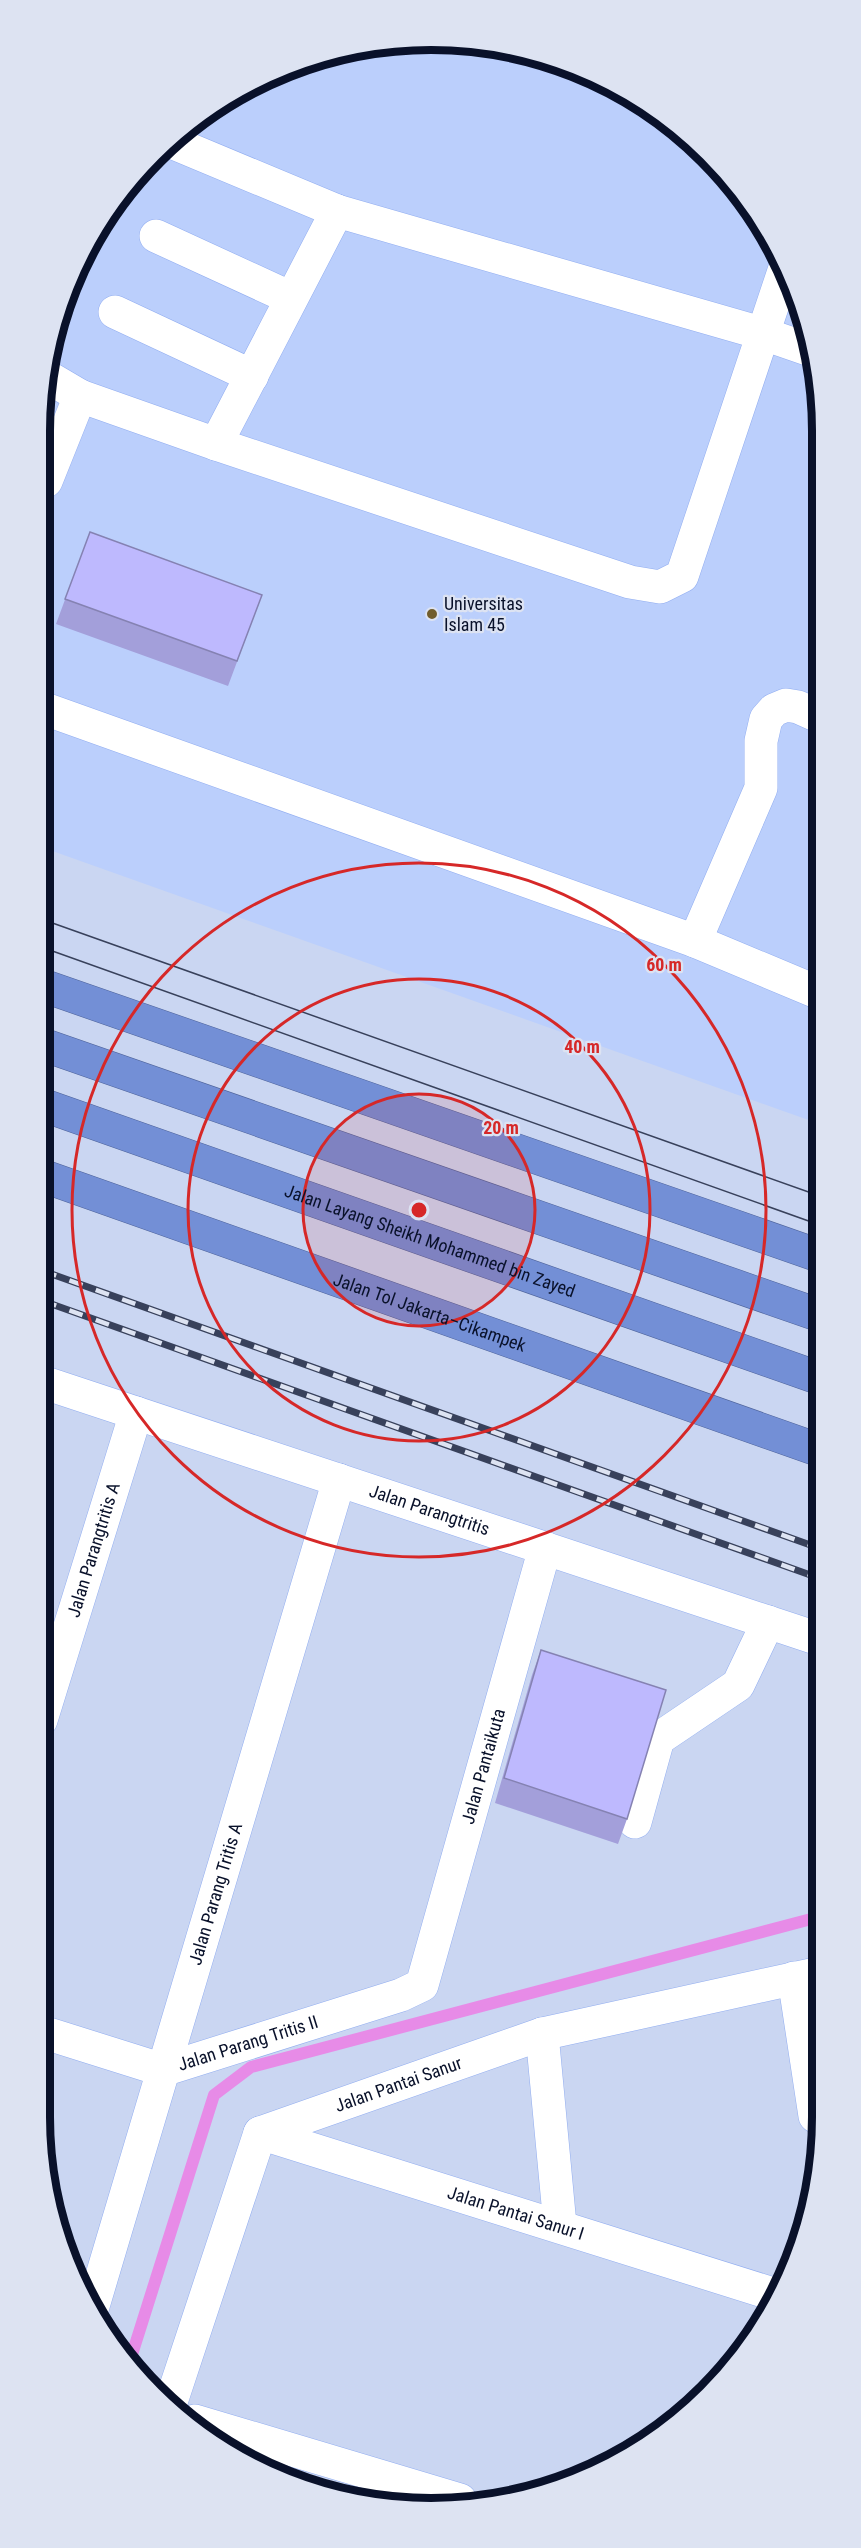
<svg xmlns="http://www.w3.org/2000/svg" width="861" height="2548" viewBox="0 0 861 2548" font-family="'Roboto Condensed',sans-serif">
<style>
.built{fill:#bbcffc}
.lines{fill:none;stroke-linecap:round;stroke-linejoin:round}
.stream{stroke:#e78be7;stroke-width:12}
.minor-casing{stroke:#91adf0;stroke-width:34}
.highway-casing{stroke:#4e639a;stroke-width:34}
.minor{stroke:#fff;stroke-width:33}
.highway{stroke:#738fd6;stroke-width:33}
.tram{stroke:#38415b;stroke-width:1.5}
.rail-casing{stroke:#38415b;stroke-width:7}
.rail{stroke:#dde3f2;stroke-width:4.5;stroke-dasharray:14;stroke-linecap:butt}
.wall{fill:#a39fda}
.building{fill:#beb9fe;stroke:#8582b2;stroke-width:1.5}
.ring{fill:none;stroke:#d62828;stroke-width:3}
.poi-dot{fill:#715d2c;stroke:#dde3f2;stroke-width:2}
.labels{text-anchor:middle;stroke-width:4.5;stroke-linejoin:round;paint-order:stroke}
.poi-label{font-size:18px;fill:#09112a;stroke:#dde3f2;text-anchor:start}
.street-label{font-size:18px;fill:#09112a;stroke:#dde3f2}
.rim{fill:none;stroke:#09112a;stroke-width:8}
.centre{fill:#d62828;stroke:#dde3f2;stroke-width:3}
.ring-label{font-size:18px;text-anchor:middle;font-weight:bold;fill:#d62828;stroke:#dde3f2;stroke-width:4.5;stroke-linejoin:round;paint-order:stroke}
</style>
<rect width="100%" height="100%" fill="#cad6f2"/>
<path class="built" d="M431,39L507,47L626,91L725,172L782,258L819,379L817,1123L44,848L47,354L69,280L105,213L154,153L213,105L281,69L354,46Z"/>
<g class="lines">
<path class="stream" d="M129,2364L214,2095L251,2067L815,1918"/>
<g class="minor-casing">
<g id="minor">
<path d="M169,141L337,211L764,334L810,350"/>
<path d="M156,236L291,298"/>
<path d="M115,312L252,376"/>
<path d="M80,396L216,444L630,582L660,587L682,576L785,268"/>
<path d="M216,444L337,211"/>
<path d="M46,481L80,396L46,376"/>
<path d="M45,709L695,941L817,992"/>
<path d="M695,941L761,788V741L766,719L774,710L786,705L798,707L818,716"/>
<path id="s1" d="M42,1382L816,1638"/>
<path id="s2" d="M41,1720L136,1413"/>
<path d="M635,1822L658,1739L738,1685L768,1622"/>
<path d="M794,1978L815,2116"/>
<path id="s3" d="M39,2031L163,2070L401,1995L422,1985L545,1548"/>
<path d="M542,2034L560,2225"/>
<path id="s4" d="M260,2133L773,2294"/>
<path id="s5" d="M93,2306L339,1480"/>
<path id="s6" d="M171,2402L260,2133L542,2034L815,1974"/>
<path d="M195,2421L460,2500"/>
</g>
</g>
<g class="highway-casing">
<g id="highway">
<path d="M44,986L817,1255"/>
<path d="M44,1045L816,1314"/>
<path id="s7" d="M43,1105L816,1377"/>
<path id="s8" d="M43,1176L816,1449"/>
</g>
</g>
<use href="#minor" class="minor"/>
<use href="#highway" class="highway"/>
<path class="tram" d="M44,920L817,1195
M44,948L817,1224"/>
<g class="rail-casing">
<path id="rail" d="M43,1271L816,1547
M43,1301L816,1577"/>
</g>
<use href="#rail" class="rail"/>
</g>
<path class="wall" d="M90,532L262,595L228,686L56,624Z
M541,1650L627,1819L618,1844L495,1803L532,1675Z"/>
<path class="building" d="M90,532L262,595L237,661L65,599Z
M541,1650L666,1690L627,1819L504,1778Z"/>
<circle cx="419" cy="1210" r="116" fill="#d62828" fill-opacity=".12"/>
<g class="ring">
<circle cx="419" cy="1210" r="116"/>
<circle cx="419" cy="1210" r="231"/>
<circle cx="419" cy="1210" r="347"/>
</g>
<circle class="poi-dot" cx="432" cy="614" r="6"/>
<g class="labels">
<g class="poi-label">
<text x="444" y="610">Universitas<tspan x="444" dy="21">Islam 45</tspan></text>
</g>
<g class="street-label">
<text dy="6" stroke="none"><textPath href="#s7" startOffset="410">Jalan Layang Sheikh Mohammed bin Zayed</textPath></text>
<text dy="6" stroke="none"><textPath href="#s8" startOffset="410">Jalan Tol Jakarta–Cikampek</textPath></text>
<text dy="6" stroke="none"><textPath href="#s1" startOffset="408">Jalan Parangtritis</textPath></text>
<text dy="6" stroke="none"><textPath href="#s2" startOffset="178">Jalan Parangtritis A</textPath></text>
<text dy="6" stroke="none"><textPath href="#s3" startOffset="630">Jalan Pantaikuta</textPath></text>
<text dy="6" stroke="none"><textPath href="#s5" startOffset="430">Jalan Parang Tritis A</textPath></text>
<text dy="6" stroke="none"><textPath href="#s3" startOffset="219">Jalan Parang Tritis II</textPath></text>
<text dy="6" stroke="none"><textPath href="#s6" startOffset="430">Jalan Pantai Sanur</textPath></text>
<text dy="6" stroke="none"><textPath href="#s4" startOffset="268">Jalan Pantai Sanur I</textPath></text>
</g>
</g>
<path d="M0 0H861V2548H0ZM431 50H431A381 381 0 0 1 812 431V2117A381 381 0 0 1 431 2498H431A381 381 0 0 1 50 2117V431A381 381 0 0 1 431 50Z" fill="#dde3f2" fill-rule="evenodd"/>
<path class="rim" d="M431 50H431A381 381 0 0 1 812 431V2117A381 381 0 0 1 431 2498H431A381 381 0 0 1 50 2117V431A381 381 0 0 1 431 50Z"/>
<circle cx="419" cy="1210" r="9" class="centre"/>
<g class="ring-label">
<text x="664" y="971">60 m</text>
<text x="582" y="1053">40 m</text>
<text x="501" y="1134">20 m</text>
</g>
</svg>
